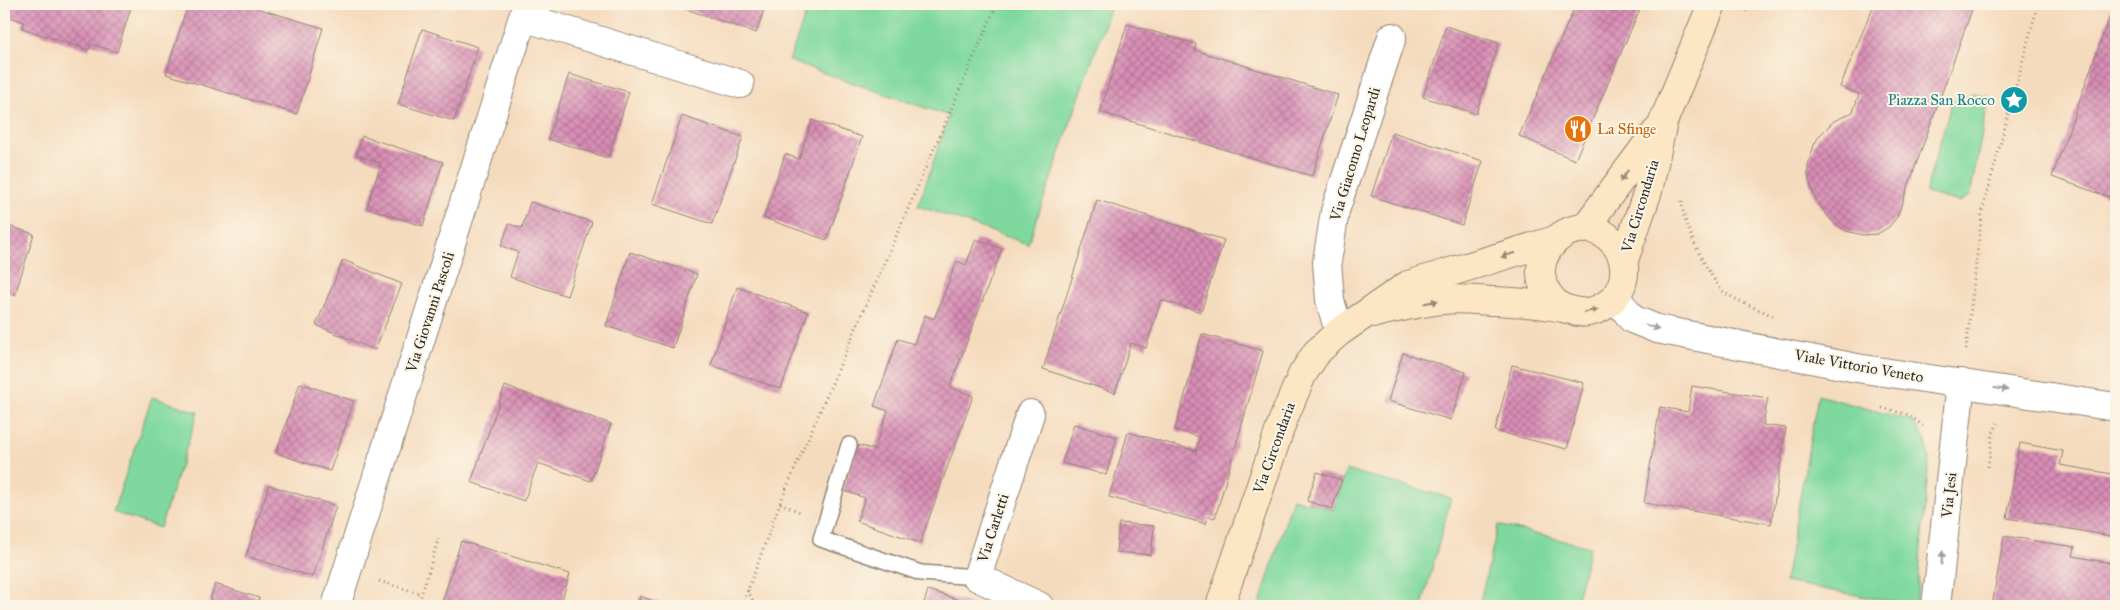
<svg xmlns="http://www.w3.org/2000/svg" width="2120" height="610" viewBox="0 0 2120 610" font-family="'IM FELL Great Primer',serif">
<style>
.green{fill:#7fd99f;stroke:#558265}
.building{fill:url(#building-cross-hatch)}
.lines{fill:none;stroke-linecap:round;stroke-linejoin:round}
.service-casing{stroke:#908374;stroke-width:18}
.minor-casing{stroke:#908374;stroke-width:30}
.tertiary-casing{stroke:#908374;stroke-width:30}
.secondary-casing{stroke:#908374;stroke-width:30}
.path{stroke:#908374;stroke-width:3;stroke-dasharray:1 4;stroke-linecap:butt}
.service{stroke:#fff;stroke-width:15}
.minor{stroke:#fff;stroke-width:28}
.tertiary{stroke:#fff;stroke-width:28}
.secondary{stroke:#fce6c4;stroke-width:28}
.oneway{fill:#948878}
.oneway2{fill:#a0a0a0}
.labels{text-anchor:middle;stroke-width:4;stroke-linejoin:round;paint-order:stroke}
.culture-label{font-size:15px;fill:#0d838f;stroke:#fcf5e5;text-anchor:end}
.food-label{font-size:15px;fill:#c56008;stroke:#fcf5e5;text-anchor:start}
.street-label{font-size:15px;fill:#2b2b2b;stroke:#fcf5e5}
</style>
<defs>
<pattern id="building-cross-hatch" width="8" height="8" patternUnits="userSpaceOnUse" patternTransform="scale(1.25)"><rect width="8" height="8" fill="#d98eb6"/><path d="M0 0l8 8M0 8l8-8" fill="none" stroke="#b07494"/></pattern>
</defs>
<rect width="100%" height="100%" fill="#fcf5e5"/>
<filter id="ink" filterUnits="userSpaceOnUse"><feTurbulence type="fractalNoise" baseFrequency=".02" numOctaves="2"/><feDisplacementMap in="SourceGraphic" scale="10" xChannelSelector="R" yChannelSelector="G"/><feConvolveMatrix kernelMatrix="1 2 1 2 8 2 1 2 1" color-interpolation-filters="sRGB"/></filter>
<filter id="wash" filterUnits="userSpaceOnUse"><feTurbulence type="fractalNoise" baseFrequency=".0096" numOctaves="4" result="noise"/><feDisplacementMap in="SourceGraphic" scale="20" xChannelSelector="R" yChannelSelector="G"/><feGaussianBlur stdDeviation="1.12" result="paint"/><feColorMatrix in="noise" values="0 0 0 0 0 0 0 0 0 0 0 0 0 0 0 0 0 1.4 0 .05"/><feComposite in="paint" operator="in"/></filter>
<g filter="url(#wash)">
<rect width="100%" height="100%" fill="#f5dbbe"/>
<path class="green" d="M809,4H1112L1028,244L918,206L949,116L789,61Z
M1972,94L1989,97L1970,196L1960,202L1925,193L1952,102Z
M1818,395L1912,421L1926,440L1929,460L1916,606L1785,582Z
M152,397L198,412L160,528L113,512Z
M1346,470L1451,498L1422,606H1259L1293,498L1333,510Z
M1498,525L1590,547L1575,606H1479Z"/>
<g id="blocks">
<path class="building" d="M4,4H132L117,52L91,44L89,50L22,28L24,22L4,15Z
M188,4H243L323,28L297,114L166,74Z
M684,4H766L756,33L683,8Z
M1576,4H1642L1575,160L1519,136Z
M1874,4H1974L1897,217L1889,227L1877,234L1863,235L1846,231L1834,223L1825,213L1814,196L1808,176V165L1814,145L1819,136L1834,121L1853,112L1859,94L1840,87Z
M2114,4H2116L2115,199L2052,177Z
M1127,24L1196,44L1195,50L1338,95L1312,176L1100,112Z
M1446,26L1499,43L1476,114L1423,97Z
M422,29L478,47L454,121L398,104Z
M569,74L629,92L608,158L548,139Z
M682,116L743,137L712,224L652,204Z
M812,120L862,137L827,240L764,218L785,154L799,159Z
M1392,132L1483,161L1462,225L1371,196Z
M362,136L443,162L423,226L367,208L381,163L356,155Z
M1097,200L1224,240L1201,312L1161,300L1146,348L1131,343L1115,393L1043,369Z
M530,202L592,222L567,296L510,277L518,252L501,246L509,224L522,228Z
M5,225L34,234L15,295L4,292Z
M976,239L1002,249L950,387L973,396L920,543L857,521L865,498L842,490L859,445L874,450L888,411L874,406L898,339L914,344L925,315L934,319L957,261L966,265Z
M630,252L697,274L673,348L606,326Z
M343,260L402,284L375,350L316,325Z
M737,287L808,312L781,389L711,365Z
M1202,334L1263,351L1215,518L1208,516L1206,524L1109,497L1128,432L1196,451L1200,437L1175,430Z
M1403,353L1466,372L1451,420L1388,401Z
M1512,365L1584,383L1567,449L1495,431Z
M300,383L354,401L330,471L276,453Z
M505,386L611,424L591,481L538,463L524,501L471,482Z
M1692,386L1768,398L1763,425L1786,428L1771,524L1644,503L1660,407L1688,412Z
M1074,424L1117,437L1106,475L1062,463Z
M2020,443L2063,451L2060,465L2112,474L2114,460H2116V537L2007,518Z
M1317,472L1342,480L1332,509L1307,501Z
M269,485L336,506L313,577L246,556Z
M1119,523L1154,526L1151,555L1116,552Z
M2004,536L2075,547L2073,556L2116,564V606H1992Z
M461,541L570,574L560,606H441Z
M215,584L259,598L256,606H208Z
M928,590L978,606H923Z
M640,596L668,606H637Z"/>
</g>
</g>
<g filter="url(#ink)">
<use href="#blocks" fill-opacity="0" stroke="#908374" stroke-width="1"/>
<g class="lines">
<g class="service-casing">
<path id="service" d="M849,445L821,539L921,573L977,577"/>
</g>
<g class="minor-casing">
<path id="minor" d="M523,17L740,84
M1339,332L1330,300L1327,262L1335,211L1392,37
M1030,414L977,577L1039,606
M336,606L527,4
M1936,606L1961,383"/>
</g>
<g class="tertiary-casing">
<path id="tertiary" d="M1616,297L1632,319L1657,329L1857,368L2116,407"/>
</g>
<g class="secondary-casing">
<path id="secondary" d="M1584,229L1656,132
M1624,260L1648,191L1663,122L1712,4
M1375,313C1397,308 1420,302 1442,300C1458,298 1476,300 1491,301C1514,302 1540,303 1563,308C1572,310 1579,314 1589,312C1625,305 1637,261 1608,237C1568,205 1509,270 1562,308
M1220,606L1283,420L1302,375L1317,352L1339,332L1408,285L1555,240"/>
</g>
<path class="path" d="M1746,11L1750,4
M1682,201C1680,220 1710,279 1724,292C1734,300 1761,310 1773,316
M1966,350L1982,212L2038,4
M1882,408L1909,415L1923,426
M1988,467L1993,433L1998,423
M780,503L800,512
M379,581L422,594
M748,590L755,606
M418,606L439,537
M742,606L780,503L997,4"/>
<use href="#service" class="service"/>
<use href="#minor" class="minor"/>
<use href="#tertiary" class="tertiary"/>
<use href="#secondary" class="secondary"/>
</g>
<defs><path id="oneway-solid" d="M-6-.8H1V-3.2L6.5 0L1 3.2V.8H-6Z" transform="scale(1.25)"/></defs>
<g class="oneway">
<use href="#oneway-solid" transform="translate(1624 176) rotate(125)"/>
<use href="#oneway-solid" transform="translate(1508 255) rotate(162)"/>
<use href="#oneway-solid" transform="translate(1431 302) rotate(-11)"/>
<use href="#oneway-solid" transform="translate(1591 311) rotate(-10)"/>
</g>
<g class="oneway2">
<use href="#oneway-solid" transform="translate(1652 327) rotate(19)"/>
<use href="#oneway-solid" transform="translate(2001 389) rotate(9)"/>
<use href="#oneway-solid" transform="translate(1942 558) rotate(-84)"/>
</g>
</g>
<defs>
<g id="sight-disc" transform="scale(1.4375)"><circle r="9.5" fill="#0f9aa8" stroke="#fcf5e5"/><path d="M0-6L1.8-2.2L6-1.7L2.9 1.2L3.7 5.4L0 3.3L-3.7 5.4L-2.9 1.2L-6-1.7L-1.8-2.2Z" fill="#fff"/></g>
<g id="restaurant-disc" transform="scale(1.4375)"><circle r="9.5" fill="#e8710a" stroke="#fcf5e5"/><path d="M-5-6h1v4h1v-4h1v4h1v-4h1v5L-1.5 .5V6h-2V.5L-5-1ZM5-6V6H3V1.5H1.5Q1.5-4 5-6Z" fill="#fff"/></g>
</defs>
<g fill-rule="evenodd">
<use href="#sight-disc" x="2014" y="100"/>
<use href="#restaurant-disc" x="1578" y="129"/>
</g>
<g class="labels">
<g class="culture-label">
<text x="1995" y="105">Piazza San Rocco</text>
</g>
<g class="food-label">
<text x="1597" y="134">La Sfinge</text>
</g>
<g class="street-label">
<text transform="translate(1355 154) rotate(-73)" y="5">Via Giacomo Leopardi</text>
<text transform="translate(1640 206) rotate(-73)" y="5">Via Circondaria</text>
<text transform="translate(430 312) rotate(-72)" y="5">Via Giovanni Pascoli</text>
<text transform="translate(1859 366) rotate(10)" y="5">Viale Vittorio Veneto</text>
<text transform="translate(1274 448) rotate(-70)" y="5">Via Circondaria</text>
<text transform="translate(1949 495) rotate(-84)" y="5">Via Jesi</text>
<text transform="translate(993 528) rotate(-72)" y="5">Via Carletti</text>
</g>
</g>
<rect width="2120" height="610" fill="none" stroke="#fcf5e5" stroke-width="20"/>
</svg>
